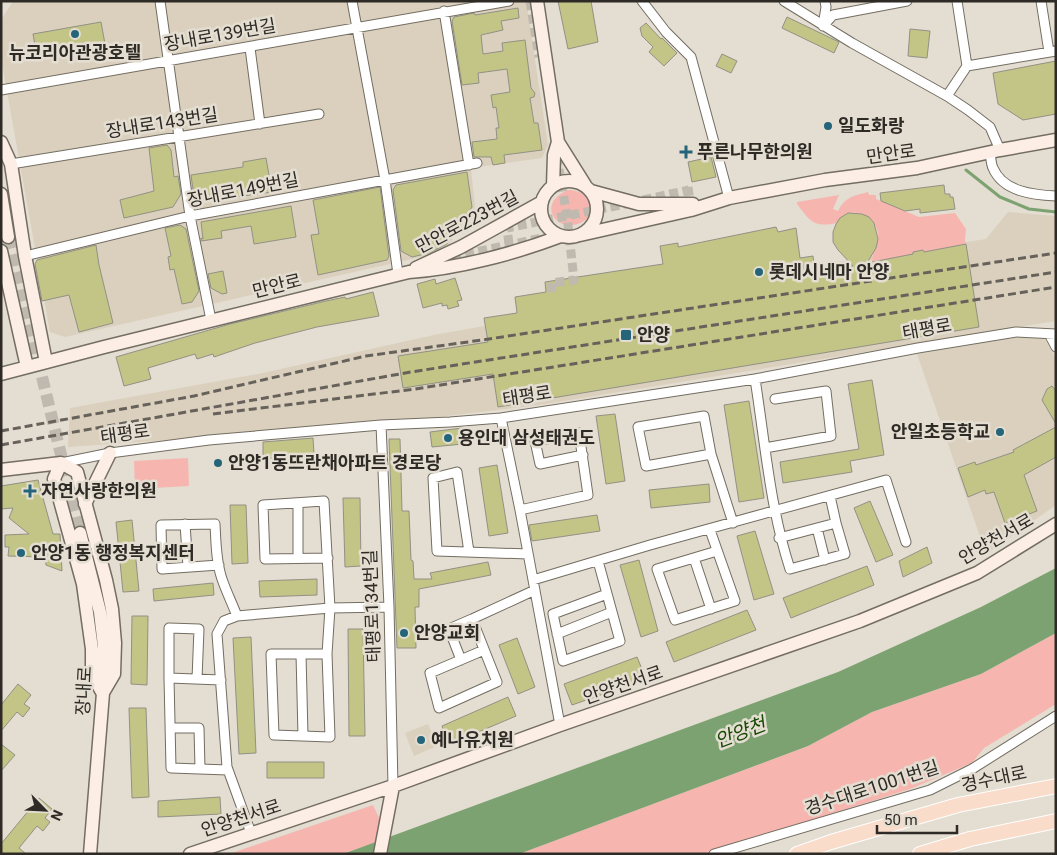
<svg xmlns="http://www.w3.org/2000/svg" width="1057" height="855" viewBox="0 0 1057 855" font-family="Roboto,'Noto Sans KR',sans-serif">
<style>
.built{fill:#dbd0bd}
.green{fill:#f6b6af}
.water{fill:#7da271}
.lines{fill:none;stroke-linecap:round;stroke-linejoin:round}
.stream{stroke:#7da271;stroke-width:3}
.building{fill:#c3c587;stroke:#919185}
.street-tunnel{stroke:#c0b9af;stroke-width:9;stroke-dasharray:9 4.5;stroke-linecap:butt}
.secondary-tunnel{stroke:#c0b9af;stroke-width:12;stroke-dasharray:12 6;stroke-linecap:butt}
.street-casing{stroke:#736d62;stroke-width:11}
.secondary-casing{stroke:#736d62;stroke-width:15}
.primary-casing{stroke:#fff;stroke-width:16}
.street{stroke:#fff;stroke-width:9}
.secondary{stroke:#fceee5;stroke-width:12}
.primary{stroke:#fadcca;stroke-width:14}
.rail{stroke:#66625b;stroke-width:3;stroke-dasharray:8 4;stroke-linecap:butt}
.poi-dot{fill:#246579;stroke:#e4ddd1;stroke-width:2}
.labels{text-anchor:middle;stroke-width:5;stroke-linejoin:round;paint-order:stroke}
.street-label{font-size:18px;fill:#2e2b26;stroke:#e4ddd1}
.poi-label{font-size:18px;font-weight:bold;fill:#2e2b26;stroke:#e4ddd1;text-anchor:start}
.water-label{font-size:19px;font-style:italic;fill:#164700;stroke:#e4ddd1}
</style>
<rect width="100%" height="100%" fill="#e4ddd1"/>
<path class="built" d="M13,1H526L548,145L542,158L471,168L475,208L443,252L65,337L50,332L1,58V20Z
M1008,212L1056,216V321L539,405L352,427L68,447L70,408L258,374L434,335L831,263L986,239Z
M1024,336H1043L1056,359V505L986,554L917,354Z
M428,724L437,746L414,756L405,733Z"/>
<path class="green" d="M568,190C584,190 598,202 588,218C563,240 531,206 568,190Z
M868,192L869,195H876V199L919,217L955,213L966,229L965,240L979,327L802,356L788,277L872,262C872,251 877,248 878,239C879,226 870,214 857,213C848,212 842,215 837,223C813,228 810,221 797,204V202L839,195L833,209L838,211C845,197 853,196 868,192Z
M188,458L189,486L135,489L134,461Z
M1056,633V704L984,748L972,763L910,789L704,854H519L808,746L872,712L981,674Z
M373,805L381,822L376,842L343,854H229Z"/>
<path class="water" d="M1056,568V633L981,674L872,712L808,746L519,854H343L838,672L981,607Z"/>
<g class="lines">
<path class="stream" d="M966,170L1000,197L1029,209L1056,212"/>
</g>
<path class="building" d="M558,1H591L598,42L568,49Z
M518,8L519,18L501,21L503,30L481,35L483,54L503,51L502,43L525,40L531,88L535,93L534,97L530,98L534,123H538L542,150L504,155L505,163L493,165L491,157H474L472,142L497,139L496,128H499L496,107L493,108L491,95L510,92L507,69L478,73L479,83L462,85L452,21L454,17L474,13L475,15Z
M787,17L839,42L834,53L782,28Z
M101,22L105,44L37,56L33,34Z
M646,23L661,39L662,38L677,53L664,66L649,52L653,47L642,36L640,28Z
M910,29L930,31L927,58L908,56Z
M722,54L737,61L731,73L716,66Z
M1056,61V114L1023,120L998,104L993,73Z
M167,145L171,150L174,177L178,176L181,194L173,207L124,218L120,200L154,191L149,148Z
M711,157L716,177L692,182L688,162Z
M266,158L272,192L199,202L194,197L191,175L243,167V162Z
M467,172L472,207L447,244L429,253L412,257L401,251L393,190L396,185Z
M944,185L945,194H950V197H953L955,209L920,213V209L905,211L881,201L880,193Z
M380,187L389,256L387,260L318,275L311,235L319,234L313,200Z
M291,206L296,237L254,244L251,226L221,231L222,238L201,241V238L203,239L201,222Z
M848,213L862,214L869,217L874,223L878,239L876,248L867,263L913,254V252L923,250L924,252L966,244L979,327L498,407L493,374L403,388L398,356L488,342L484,318L517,313L515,297L546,292L545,282L663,264L660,246L678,243V247L776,227L778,232L796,228L800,258L813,256L815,273L853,266L838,250L833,242V232L836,224L840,218Z
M180,225L186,229L199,291L192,302L182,304L174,269L170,270L168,257L171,256L165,228Z
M96,245L99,265L113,323L79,332L69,295L42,301L35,264L37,260Z
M223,271L227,293L222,294L211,288L208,274Z
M455,278L462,300L457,301L459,306L448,309L447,305L442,306V303L423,308L417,284L435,279L436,284Z
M373,292L379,316L317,327L255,343L214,357L213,354L197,359L195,354L148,368L151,379L124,386L116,357L230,324L326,301L345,297L346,299Z
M872,380L884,455L850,461L852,472L783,483L780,462L859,449L848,384Z
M1052,386L1056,391V424L1042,400L1047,389Z
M749,401L764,498L739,502L724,405Z
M615,414L625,481L606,484L596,416Z
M1056,427V457L1024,475L1037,511L1005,523L994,492L986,494L985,490L968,497L958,468L975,462L976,465L1014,452L1013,450Z
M462,428L463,444L432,447L430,432Z
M313,438L314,454L295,456L294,462L291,466L286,465L282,457L263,459V442Z
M389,439H400L402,511H409L411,560L413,561L414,579H432L430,573L488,562L491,575L419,589V607H415L416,648H397Z
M497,465L508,533L489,536L479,468Z
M38,480L53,534H60L62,571L46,565L45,557L8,556L9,547H5V535L29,534L9,518L13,508L1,509V486Z
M709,484L710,502L651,508L649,490Z
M343,498H360L361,566L345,567Z
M870,501L893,555L876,562L854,508Z
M230,505H246L248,563L232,564Z
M597,515L600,531L532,541L529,525Z
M132,520L139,591L123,592L116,522Z
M755,531L774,594L754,600L737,536Z
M927,547L932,563L903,577L899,561Z
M639,560L658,631L641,637L620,565Z
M867,566L874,585L791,618L783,598Z
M317,579V595L260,597L259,581Z
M213,583L214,595L154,601L153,589Z
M747,610L756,630L674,662L666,642Z
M132,616H148L147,685L131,684Z
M348,629H363L365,736H349Z
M251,637L256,753L239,754L233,638Z
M517,638L535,687L518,694L499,645Z
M637,657L646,679L572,705L564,684Z
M18,684L31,695L24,704L30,708L23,717L17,712L1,731V705Z
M508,697L516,716L448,745L442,726Z
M129,708H146L149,797L132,798Z
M1,744L15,755L1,771Z
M267,762H324V778H267Z
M220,797L221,814L158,817V801Z
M39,798L52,809L45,818L50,822L43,831L37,826L19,848L26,854H1V844Z"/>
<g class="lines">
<path class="street-tunnel" d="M530,1L539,57
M688,187L691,209
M643,200L689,190
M509,244L507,228L630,203
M452,257L542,238
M552,292L551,283L574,280L567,216L558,163"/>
<path class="secondary-tunnel" d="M8,237L80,533"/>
<g class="street-casing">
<path id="street" d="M160,1L190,216L211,320
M352,1L385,180L398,274
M642,1L666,32L691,57L729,198
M784,1L852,43L947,96L968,110L990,127L1000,150
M957,1L967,66L1056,51
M1041,1L1049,52
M444,11L469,165
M823,26L833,15L907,1
M823,26L826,7L825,1
M250,48L260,124
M1,90L509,1
M947,96L967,66
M990,153C991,158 991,164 993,168C1003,192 1034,195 1056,196
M11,164L319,114
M25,256L190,216L477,163
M1049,334L1056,347
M755,379C765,442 770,508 790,569L845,554L836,523L779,538
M501,418L520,510L560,725
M381,425L389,607L393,786
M765,448L831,436L826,391L775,399
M711,454L646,466L638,427L704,416L711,454L733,523
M61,463L110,453L209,440L381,425L450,422L501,418L755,379L918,348L1016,332L1056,334
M830,496L836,523
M520,510L588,495L579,433L535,441L540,464L583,455
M185,524L188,567
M817,528L825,560
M710,530L735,601L675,620L657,569L717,551
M469,552L457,472L433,478L437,551L528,554
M298,558V503
M694,558L711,609
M598,561L620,641L563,661L553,614L607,594
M219,565L162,569L161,525L215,524C216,542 216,562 222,579C226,591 232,603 237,616
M533,580L650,545L886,480L906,542
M557,634L612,612
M484,650L430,673L439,708L497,682L472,619L535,590
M301,654L303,736
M327,654H271L274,735L330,737L327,654L330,608L324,501L263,505L265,559L328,558
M461,660L449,629L472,619
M169,678L171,768L228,770
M197,679L199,629L169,628V678L221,680
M170,728H199L200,769
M251,833L227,767L217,634L224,621L237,616L330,608L389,607
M714,854L930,790L972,769L1056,716"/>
</g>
<g class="secondary-casing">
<path id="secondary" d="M537,1L558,142L554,155L553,186
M1,142L11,164L25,256L46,362
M558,142L585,185
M541 209a28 28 0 1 1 56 0a28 28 0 1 1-56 0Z
M591,191L639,204H693
M1,194L8,237
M580,235L691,210L729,198L825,180L917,168L1000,150L1056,140
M1,251L27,367
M416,268L461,247L542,202
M1,374L104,347L409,272C457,269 516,253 561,236
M61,463L77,472L106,580L112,609L115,643L114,674L104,691
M61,463L54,479L83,584L92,649V674L102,692
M1,470L61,463
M85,504L110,453
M80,533L100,612L104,646L103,693L90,854
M190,854L393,786L560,725L860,621L977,573L1056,524
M380,854L393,786"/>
</g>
<g class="primary-casing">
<path id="primary" d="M797,854L831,842L958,805L1056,786
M920,854L970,839L1056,821"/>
</g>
<use href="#street" class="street"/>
<use href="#secondary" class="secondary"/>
<use href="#primary" class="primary"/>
<path class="rail" d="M213,414L415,389L1056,287
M1,431L194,396L366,356L482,340L1056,253
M1,445L411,372L1056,272"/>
</g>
<g class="poi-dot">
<circle cx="75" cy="34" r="5"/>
<circle cx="828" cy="126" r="5"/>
<path d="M683.5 144.5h5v5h5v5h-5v5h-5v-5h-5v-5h5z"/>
<circle cx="759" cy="272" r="5"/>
<rect x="620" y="329" width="12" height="12" rx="2.5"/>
<circle cx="1000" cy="432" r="5"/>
<circle cx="448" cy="438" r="5"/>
<circle cx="218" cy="463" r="5"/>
<path d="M27.5 483.5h5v5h5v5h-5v5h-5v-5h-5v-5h5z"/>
<circle cx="21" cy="553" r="5"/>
<circle cx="404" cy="633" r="5"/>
<circle cx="421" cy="740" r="5"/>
</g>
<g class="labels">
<g class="street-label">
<text transform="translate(220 35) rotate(-10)" y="6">장내로139번길</text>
<text transform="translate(162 123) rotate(-9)" y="6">장내로143번길</text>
<text transform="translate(891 154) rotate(-8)" y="6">만안로</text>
<text transform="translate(243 190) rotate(-11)" y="6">장내로149번길</text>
<text transform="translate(467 222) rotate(-28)" y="6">만안로223번길</text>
<text transform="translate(277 286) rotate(-14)" y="6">만안로</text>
<text transform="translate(927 329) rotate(-10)" y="6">태평로</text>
<text transform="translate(527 396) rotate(-9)" y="6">태평로</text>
<text transform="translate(125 434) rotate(-8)" y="6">태평로</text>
<text transform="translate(996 539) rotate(-30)" y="6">안양천서로</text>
<text transform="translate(372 606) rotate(-92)" y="6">태평로134번길</text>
<text transform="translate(623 685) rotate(-19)" y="6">안양천서로</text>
<text transform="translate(84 691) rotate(-87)" y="6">장내로</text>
<text transform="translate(994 779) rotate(-12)" y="6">경수대로</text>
<text transform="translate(872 788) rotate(-18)" y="6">경수대로1001번길</text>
<text transform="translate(241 818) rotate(-18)" y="6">안양천서로</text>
</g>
<g class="poi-label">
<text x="75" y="59" text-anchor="middle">뉴코리아관광호텔</text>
<text x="838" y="132">일도화랑</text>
<text x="697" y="158">푸른나무한의원</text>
<text x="769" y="278">롯데시네마 안양</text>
<text x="637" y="341">안양</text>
<text x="990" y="438" text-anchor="end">안일초등학교</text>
<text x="458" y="444">용인대 삼성태권도</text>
<text x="228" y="469">안양1동뜨란채아파트 경로당</text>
<text x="41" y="497">자연사랑한의원</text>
<text x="31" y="559">안양1동 행정복지센터</text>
<text x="414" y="639">안양교회</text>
<text x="431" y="746">예나유치원</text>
</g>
<g class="water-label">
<text transform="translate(740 732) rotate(-21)" y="7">안양천</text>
</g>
</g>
<rect width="1057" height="855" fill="none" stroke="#2e2b26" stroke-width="5"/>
<g transform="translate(45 810) rotate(114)" stroke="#e4ddd1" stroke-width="4" paint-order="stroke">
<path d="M0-4L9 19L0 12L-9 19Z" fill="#2e2b26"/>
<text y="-8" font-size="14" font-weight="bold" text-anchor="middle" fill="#2e2b26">N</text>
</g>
<path d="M877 825v8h80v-8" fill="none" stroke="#2e2b26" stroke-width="2.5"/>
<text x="884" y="825" font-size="15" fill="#2e2b26" stroke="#e4ddd1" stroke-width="4" paint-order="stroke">50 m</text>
</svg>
